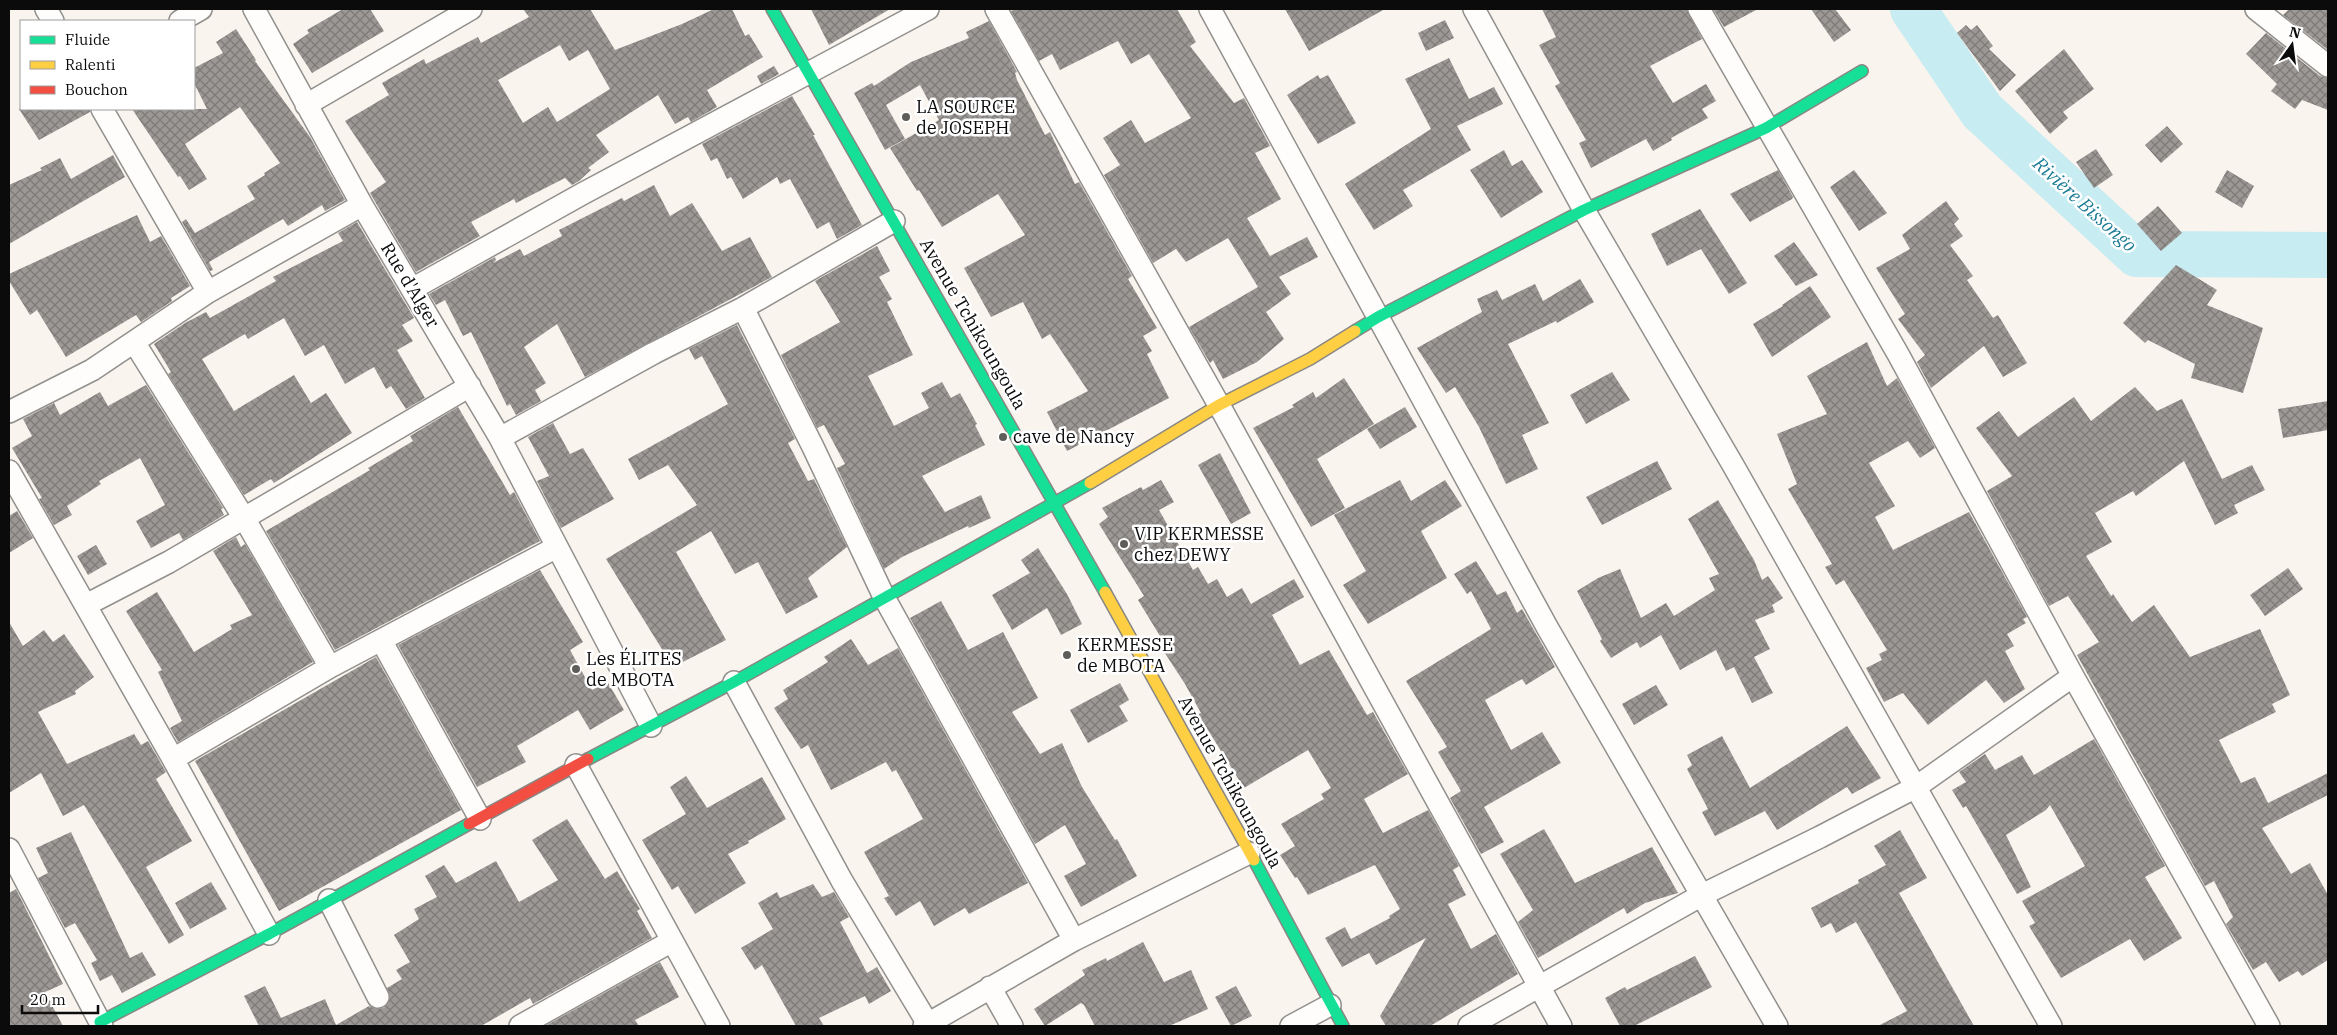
<svg xmlns="http://www.w3.org/2000/svg" width="2337" height="1035" viewBox="0 0 2337 1035" font-family="'IBM Plex Serif',serif">
<style>
.lines{fill:none;stroke-linecap:round;stroke-linejoin:round}
.river{stroke:#c7ecf2;stroke-width:46}
.building{fill:url(#building-cross-hatch);fill-rule:evenodd}
.street-casing{stroke:#92908d;stroke-width:24}
.fast-casing{stroke:#898784;stroke-width:14}
.slow-casing{stroke:#898784;stroke-width:14}
.jam-casing{stroke:#898784;stroke-width:14}
.street{stroke:#fefdfc;stroke-width:21}
.fast{stroke:#16e098;stroke-width:11}
.slow{stroke:#ffcf43;stroke-width:11}
.jam{stroke:#f24e42;stroke-width:11}
.poi-dot{fill:#5e5d5a;stroke:#fff;stroke-width:2}
.labels{text-anchor:middle;stroke-width:5;stroke-linejoin:round;paint-order:stroke}
.poi-label{font-size:18px;fill:#0b0b0b;stroke:#fff;text-anchor:start}
.street-label{font-size:18px;fill:#0b0b0b;stroke:#fff}
.water-label{font-size:19px;font-style:italic;fill:#1b7c95;stroke:#fff}
</style>
<defs>
<pattern id="building-cross-hatch" width="8" height="8" patternUnits="userSpaceOnUse" patternTransform="scale(1.25)"><rect width="8" height="8" fill="#9c9895"/><path d="M0 0l8 8M0 8l8-8" fill="none" stroke="#7d7a78"/></pattern>
</defs>
<rect width="100%" height="100%" fill="#f9f4ee"/>
<g class="lines">
<path class="river" d="M1913,9L1982,111L2137,254L2328,255"/>
</g>
<path class="building" d="M343,9H370L384,31L312,73L293,44L309,33L307,30Z
M523,9H590L615,50L682,24L714,9H732L745,36L749,34L763,57L707,90L717,107L691,122L688,117L675,124L658,95L596,135L609,152L588,168L591,170L579,181L572,185L565,178L516,203L514,199L471,222L480,236L416,272L370,193L386,182L345,121L389,95L382,83L424,59L426,64L478,37L481,43L529,17ZM560,45L569,61L588,50L610,89L557,122L548,107L523,123L498,80Z
M811,9H890L829,45Z
M1015,9H1177L1196,42L1190,46L1234,103L1244,98L1270,146L1255,153L1281,199L1247,218L1270,256L1307,237L1318,257L1279,277L1291,294L1266,312L1284,339L1257,362L1223,379L1213,360L1210,363L1189,327L1258,287L1228,238L1186,262L1176,249L1153,263L1104,175L1120,165L1103,138L1131,120L1145,143L1191,118L1149,54L1131,64L1118,41L1060,70L1052,54L1039,61L1011,11Z
M1285,9H1385L1309,51Z
M1542,9H1687L1702,39L1650,66L1673,103L1706,84L1716,101L1702,109L1708,118L1671,138L1672,140L1653,151L1646,139L1591,168L1579,143L1586,140L1555,86L1560,83L1539,45L1556,37Z
M1713,9H1758L1724,27Z
M1811,9H1835L1851,30L1834,42Z
M2289,9H2328V50L2283,15Z
M1445,20L1454,38L1426,51L1418,33Z
M989,21L1017,72L1015,73L1017,80L1045,135L1050,132L1075,184L1079,182L1132,276L1128,279L1157,328L1143,336L1152,351L1147,354L1169,398L1067,451L1047,412L1088,391L1050,334L1042,339L1023,302L991,317L964,268L1025,235L998,194L942,227L919,190L917,191L890,148L939,120L920,85L886,105L905,139L885,150L854,93L872,83L874,86L911,62L969,38L966,32Z
M1966,25L1971,30L1977,25L1993,46L1989,49L2016,75L2000,91L1957,33Z
M236,29L256,60L255,61L310,137L345,200L325,211L322,205L288,226L283,219L209,262L213,270L210,271L182,222L186,219L195,233L255,199L247,186L265,175L264,173L280,163L240,107L185,144L207,179L189,190L180,176L178,177L132,109H207L194,83V68L223,53L216,42Z
M2266,33L2320,76L2328,78V110L2302,100L2295,109L2271,91L2277,84L2246,54Z
M2064,49L2094,89L2063,112L2068,118L2050,134L2015,91Z
M1449,58L1469,99L1494,87L1503,104L1457,126L1471,150L1403,190L1413,206L1374,230L1345,184L1431,129L1405,79Z
M774,66L779,74L761,84L757,76Z
M1318,75L1320,79L1328,75L1356,123L1318,144L1287,95Z
M792,96L815,135H813L862,225L837,239L829,222L817,229L790,179L780,184L777,177L743,199L731,177L727,179L717,158L711,161L702,144Z
M19,109H90V112L39,140Z
M2167,126L2183,144L2161,163L2145,145Z
M2096,149L2113,175L2094,188L2076,162Z
M1504,150L1512,166L1522,160L1543,192L1501,218L1470,170Z
M113,155L125,177L9,244V185L42,170L40,168L60,158L71,179Z
M1778,170L1793,197L1792,199L1750,222L1730,194Z
M1854,170L1887,213L1859,231L1830,187Z
M2227,170L2254,186L2242,208L2215,192Z
M654,185L670,216L692,203L722,251L750,237L772,277L585,377L557,324L524,347L546,383L535,390L541,401L516,415L510,404L507,406L471,332L463,336L445,300L436,305L429,294L495,257L496,260L493,263L520,249L524,256L562,236L559,230L622,198L624,201Z
M1946,201L1959,219L1954,224L1963,236L1950,245L1973,276L1967,280L1993,318L1998,315L2027,363L2003,377L1984,346L1931,388L1917,362L1925,355L1898,319L1905,314L1876,268L1910,249L1902,235Z
M2158,206L2182,233L2161,251L2137,224Z
M1700,209L1747,283L1729,294L1701,249L1667,266L1651,234Z
M137,215L150,242L161,236L190,286L171,298L172,301L141,322L136,315L66,357L37,310L30,315L9,281V274Z
M357,222L414,318L402,325L413,341L397,350L425,398L406,409L391,386L386,389L374,367L345,384L324,345L305,356L284,318L248,339L245,334L202,359L234,411L294,375L311,403L326,393L352,433L274,483L271,479L244,495L168,374L171,372L154,344L185,323L206,312L210,318L276,281L273,277L343,241L338,233Z
M1794,242L1818,275L1796,286L1774,256Z
M877,246L890,271L879,277L892,299L887,302L913,355L868,376L894,426L929,408L921,393L942,382L951,398L960,393L977,424L975,425L985,445L922,476L945,512L981,495L991,518L969,528L968,526L902,557L884,569L837,468L845,464L824,425L817,428L781,355L840,322L815,281Z
M2176,265L2217,290L2207,305L2263,328L2243,393L2191,378L2195,364L2148,340L2145,343L2123,323Z
M1580,279L1594,302L1557,323L1556,321L1508,344L1549,423L1522,435L1538,469L1506,484L1479,427L1455,387L1446,393L1417,348L1482,312L1477,299L1497,290L1502,300L1535,284L1543,301Z
M1810,286L1831,317L1772,357L1753,324L1783,306L1782,305Z
M737,325L795,439L788,443L808,481L814,479L847,547L808,578L818,597L786,614L758,562L735,574L711,531L676,552L726,640L673,667L606,559L697,505L668,465L639,480L628,459L728,404L702,356L695,360L689,349Z
M1867,342L1887,386L1897,378L1935,448L1920,458L1908,441L1869,463L1895,506L1875,517L1893,550L1969,512L2027,617L2023,619L2026,623L2007,634L2014,646L2005,651L2025,689L2004,703L1986,680L1928,725L1903,693L1884,702L1866,668L1882,660L1879,654L1887,650L1844,580L1836,585L1825,567L1832,564L1788,489L1797,484L1777,434L1827,414L1807,376Z
M1612,372L1630,400L1586,424L1570,395Z
M1344,378L1374,424L1317,459L1345,508L1311,527L1253,428L1294,407L1292,405L1313,392L1316,398Z
M146,385L223,508L221,509L224,515L183,540L179,533L151,548L136,521L165,505L140,458L99,481L101,484L67,506L72,515L54,525L39,499L42,498L12,448L32,436L23,419L54,403L60,415L100,392L108,406Z
M2135,387L2157,411L2182,399L2222,479L2252,465L2265,490L2234,505L2238,513L2215,525L2184,461L2136,496L2133,491L2095,513L2112,542L2086,556L2111,596L2113,594L2132,622L2154,605L2190,657L2260,629L2290,695L2272,704L2276,712L2219,740L2241,783L2255,777L2268,803L2328,773V795L2262,828L2291,874L2310,863L2328,895V960L2302,976L2298,971L2279,982L2266,962L2253,970L2226,924L2233,917L2214,881L2205,886L2077,655L2099,642L2068,596L2049,606L1987,491L2012,476L1976,428L1999,411L2018,437L2074,397L2091,421Z
M2328,401V430L2283,438L2278,409Z
M458,407L510,495L514,492L540,541L335,650L266,531L370,470L368,468L413,441L410,436Z
M1405,407L1417,427L1380,449L1367,429Z
M553,423L570,454L583,448L614,499L561,528L537,481L549,476L528,437Z
M1220,453L1251,513L1231,524L1198,465Z
M1657,461L1672,489L1602,525L1586,497Z
M1161,480L1174,502L1159,510L1193,570L1198,567L1208,584L1217,579L1227,597L1242,588L1251,604L1294,579L1304,597L1272,615L1300,665L1329,650L1367,715L1373,712L1408,774L1364,799L1383,833L1428,810L1459,866L1453,870L1466,895L1448,904L1471,949L1496,934L1518,974L1430,1026H1386L1380,1016L1426,938L1376,965L1369,953L1342,967L1325,938L1345,927L1351,939L1390,918L1389,916L1400,909L1375,865L1308,895L1297,877L1295,878L1280,855L1295,846L1281,824L1324,799L1321,794L1331,788L1308,750L1244,788L1198,714L1201,713L1185,684L1159,644L1163,641L1138,600L1144,596L1099,524L1108,517L1102,508L1141,487L1143,490Z
M1400,480L1411,501L1445,480L1462,506L1421,531L1447,578L1368,624L1343,585L1366,571L1334,515Z
M1718,500L1754,560L1762,580L1768,576L1783,598L1772,605L1775,612L1755,620L1770,649L1754,657L1773,693L1752,703L1734,667L1726,671L1716,650L1680,670L1661,635L1640,648L1637,642L1611,658L1600,641L1602,639L1577,591L1598,578L1620,569L1641,618L1666,603L1674,616L1715,590L1709,578L1719,574L1688,519Z
M17,511L33,538L9,553V516Z
M236,537L241,547L245,544L313,662L178,742L170,728L182,721L158,672L162,670L126,611L157,592L194,652L232,629L230,625L252,615L213,551Z
M96,545L107,564L88,575L77,556Z
M1038,548L1067,594L1082,624L1061,635L1047,608L1012,630L992,595L1030,573L1021,560Z
M1476,561L1497,595L1506,591L1517,613L1522,609L1555,667L1526,685L1522,679L1485,700L1511,750L1542,732L1561,763L1484,807L1504,842L1481,854L1450,798L1461,791L1438,752L1447,747L1406,681L1491,629L1471,591L1467,594L1454,574Z
M2288,568L2303,589L2265,616L2250,595Z
M540,570L583,642L570,650L592,690L607,681L624,710L590,730L578,710L517,746L526,762L477,787L398,645Z
M941,601L968,650L1003,632L1038,698L1012,712L1040,754L1062,743L1082,787L1115,840L1117,839L1137,876L1081,907L1064,876L1086,864L1065,825L1035,844L910,618Z
M9,622L23,646L44,630L53,642L64,634L94,677L75,691L76,694L38,712L67,764L134,734L141,745L148,741L166,772L156,779L192,841L146,867L184,935L169,944L84,805L63,816L41,773L9,793Z
M851,639L868,665L898,648L1028,883L969,914L965,908L934,926L920,901L896,916L884,898L889,896L864,852L923,819L896,770L892,772L886,762L831,790L808,745L801,749L774,708L788,699L783,690L828,662L824,657Z
M376,657L461,810L279,911L195,761Z
M1120,683L1129,700L1119,706L1128,721L1088,743L1070,710Z
M1656,685L1668,705L1634,725L1622,704Z
M1847,726L1881,778L1852,794L1847,787L1777,830L1765,811L1715,836L1702,812L1708,809L1687,769L1692,765L1687,755L1722,736L1750,788Z
M2094,739L2165,866L2145,877L2182,938L2144,961L2130,939L2061,978L2029,926L2035,923L2022,901L2085,866L2050,805L2046,810L2006,835L2031,887L2017,894L1966,806L1963,808L1952,790L1966,782L1959,772L1985,754L1995,770L2022,755L2034,775Z
M686,776L707,808L762,777L786,819L748,841L749,843L728,854L746,883L695,914L678,886L672,890L642,840L686,814L670,787Z
M567,819L605,879L617,871L640,909L637,911L652,938L533,1004L530,998L481,1026H259L244,996L265,986L281,1018L325,999L336,1025L369,1006L377,1009L384,1008L390,998L387,988L402,979L396,970L410,962L394,935L419,919L414,909L437,897L425,876L444,865L456,883L496,861L519,902L558,880L532,840Z
M1544,829L1575,883L1652,847L1678,893L1645,903L1627,914L1624,908L1538,958L1518,922L1533,910L1500,854Z
M1900,830L1927,878L1899,893L1974,1026H1878L1907,1011L1856,922L1836,933L1831,923L1821,928L1811,908L1859,883L1858,880L1886,865L1874,846Z
M71,832L130,958L142,952L156,975L122,993L112,975L100,981L91,963L97,960L75,923L65,928L38,878L48,873L36,848Z
M211,882L227,909L190,929L175,903Z
M813,884L822,897L834,892L849,917L840,922L867,973L877,967L891,991L869,1004L865,996L819,1018L824,1026H796L762,965L755,970L741,948L773,929L758,903L777,892L780,898Z
M16,889L63,984L45,992L63,1026H9V893Z
M1143,942L1164,982L1191,970L1208,1009L1169,1026H1095L1084,1005L1081,1003L1045,1026L1034,1009L1085,975L1082,970L1106,958L1107,961Z
M1695,956L1712,987L1634,1026H1620L1605,998L1625,987L1627,990Z
M660,962L679,997L635,1020L639,1026H545Z
M1236,986L1252,1016L1231,1026L1215,997Z"/>
<g class="lines">
<g class="street-casing">
<path id="street" d="M46,9L53,21
M254,9L362,205L500,438L651,726
M996,9L1219,405L1561,1026
M1210,9L1547,627L1777,1026
M1474,9L1584,210L1733,465L2051,1026
M1699,9L1898,354L2073,676L2269,1026
M2256,9L2328,66
M180,21L201,9
M306,105L471,9
M102,109L208,292
M412,289L582,194L928,9
M743,308L813,447L885,599L1074,940
M134,342L244,518L330,667
M9,412L92,370L208,292L362,205
M500,438L654,353L743,308L894,221
M9,471L173,759L269,934
M86,605L169,562L470,386
M381,640L480,819
M734,682L842,881L928,1024
M173,759L330,667L557,547
M576,765L719,1026
M9,849L102,1026
M329,900L378,997
M990,987L1012,1026
M520,1026L672,941
M924,1026L1074,940L1249,853
M1291,1026L1330,1005
M1469,1026L1702,895L1820,837L1916,787L2073,676"/>
</g>
<g class="fast-casing">
<path id="fast" d="M772,9L1105,592
M1355,331L1378,317L1584,210L1766,128L1862,71
M588,759L734,682L1090,483
M1254,860L1343,1026
M100,1022L269,934L469,824"/>
</g>
<g class="slow-casing">
<path id="slow" d="M1090,483L1219,405L1310,359L1355,331
M1105,592L1254,860"/>
</g>
<g class="jam-casing">
<path id="jam" d="M469,824L588,759"/>
</g>
<use href="#street" class="street"/>
<use href="#fast" class="fast"/>
<use href="#slow" class="slow"/>
<use href="#jam" class="jam"/>
</g>
<g class="poi-dot">
<circle cx="906" cy="117" r="5"/>
<circle cx="1003" cy="437" r="5"/>
<circle cx="1124" cy="544" r="5"/>
<circle cx="1067" cy="655" r="5"/>
<circle cx="576" cy="669" r="5"/>
</g>
<g class="labels">
<g class="poi-label">
<text x="916" y="113">LA SOURCE<tspan x="916" dy="21">de JOSEPH</tspan></text>
<text x="1013" y="443">cave de Nancy</text>
<text x="1134" y="540">VIP KERMESSE<tspan x="1134" dy="21">chez DEWY</tspan></text>
<text x="1077" y="651">KERMESSE<tspan x="1077" dy="21">de MBOTA</tspan></text>
<text x="586" y="665">Les ÉLITES<tspan x="586" dy="21">de MBOTA</tspan></text>
</g>
<g class="street-label">
<text transform="translate(410 285) rotate(59)" y="6">Rue d'Alger</text>
<text transform="translate(973 324) rotate(60)" y="6">Avenue Tchikoungoula</text>
<text transform="translate(1230 782) rotate(61)" y="6">Avenue Tchikoungoula</text>
</g>
<g class="water-label">
<text transform="translate(2085 204) rotate(42)" y="7">Rivière Bissongo</text>
</g>
</g>
<rect width="2337" height="1035" fill="none" stroke="#0b0b0b" stroke-width="20"/>
<rect x="20" y="20" width="175" height="90" fill="#ffffff" stroke="#9d9d9d"/>
<rect x="30" y="36" width="25" height="8" fill="#16e098" stroke="#9d9d9d"/>
<text x="65" y="45" font-size="15" fill="#0b0b0b">Fluide</text>
<rect x="30" y="61" width="25" height="8" fill="#ffcf43" stroke="#9d9d9d"/>
<text x="65" y="70" font-size="15" fill="#0b0b0b">Ralenti</text>
<rect x="30" y="86" width="25" height="8" fill="#f24e42" stroke="#9d9d9d"/>
<text x="65" y="95" font-size="15" fill="#0b0b0b">Bouchon</text>
<g transform="translate(2292 45) rotate(14)" stroke="#ffffff" stroke-width="4" paint-order="stroke">
<path d="M0-4L9 19L0 12L-9 19Z" fill="#0b0b0b"/>
<text y="-8" font-size="14" font-weight="bold" text-anchor="middle" fill="#0b0b0b">N</text>
</g>
<path d="M22 1005v8h76v-8" fill="none" stroke="#0b0b0b" stroke-width="2.5"/>
<text x="30" y="1005" font-size="15" fill="#0b0b0b" stroke="#ffffff" stroke-width="4" paint-order="stroke">20 m</text>
</svg>
